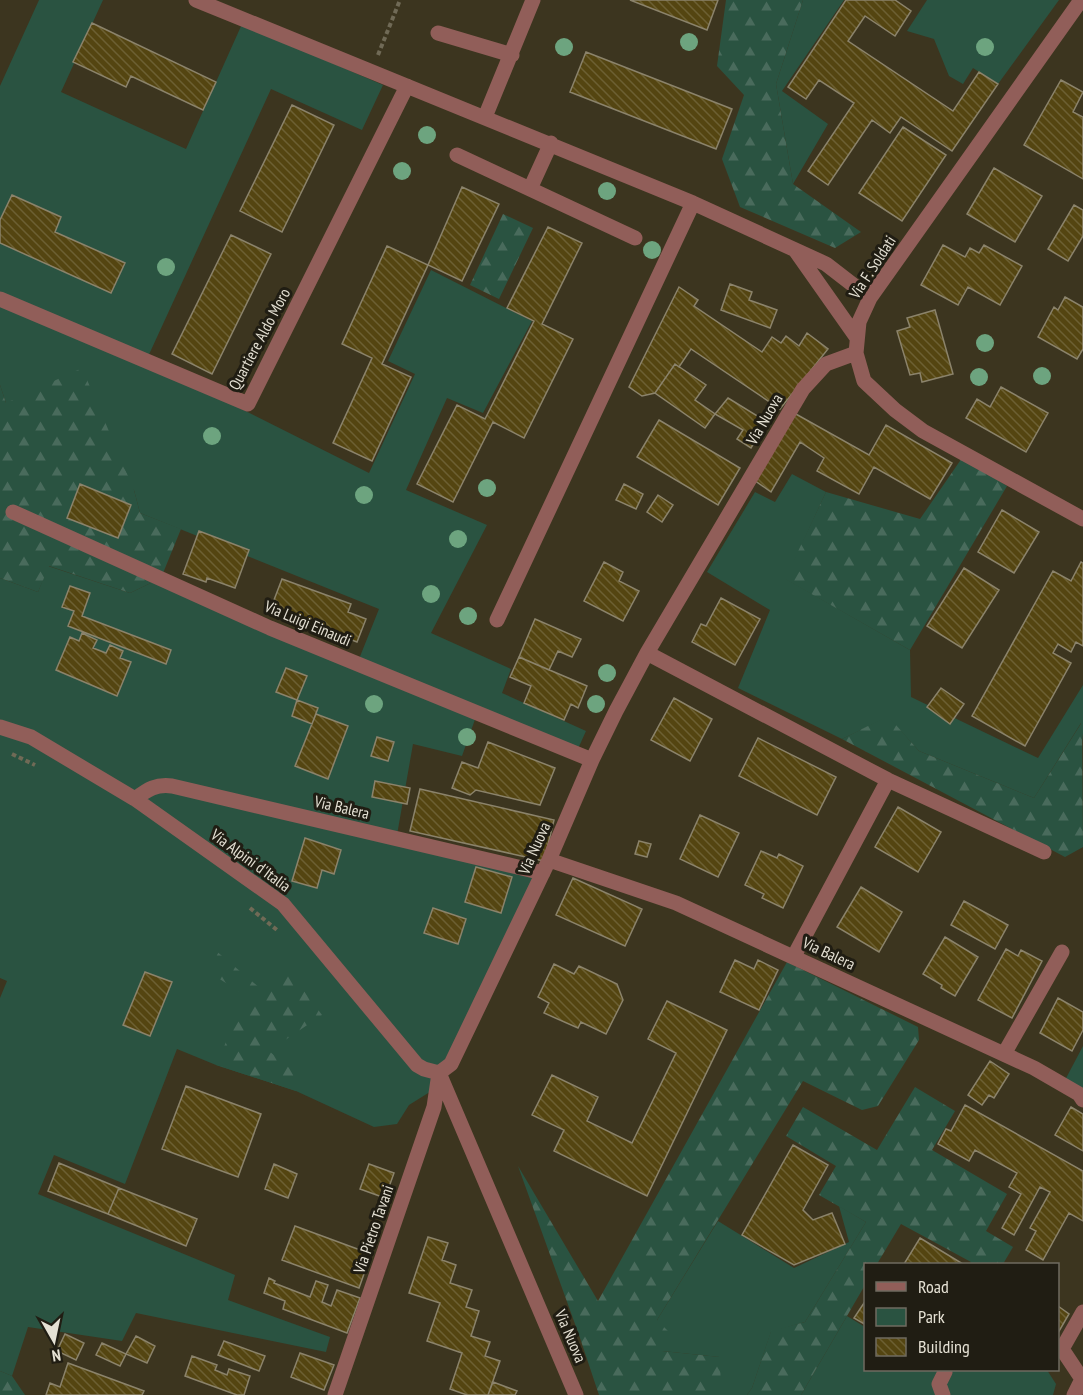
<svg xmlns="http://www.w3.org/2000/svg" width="1083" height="1395" viewBox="0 0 1083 1395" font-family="'PT Sans Narrow',sans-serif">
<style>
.green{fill:#2a5341}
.forest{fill:url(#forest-firs)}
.building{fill:url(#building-back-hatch);stroke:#8b836b;stroke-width:1.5}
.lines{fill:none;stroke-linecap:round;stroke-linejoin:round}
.path{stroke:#706a56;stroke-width:4;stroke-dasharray:4.5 3;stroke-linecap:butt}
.minor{stroke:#915e59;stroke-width:15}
.tree{fill:#6da47f}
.labels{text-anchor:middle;stroke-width:6;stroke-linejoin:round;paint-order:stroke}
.street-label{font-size:16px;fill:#e5e1d4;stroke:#201d13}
</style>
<defs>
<pattern id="forest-firs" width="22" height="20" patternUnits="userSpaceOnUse" patternTransform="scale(1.5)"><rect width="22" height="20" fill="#2a5341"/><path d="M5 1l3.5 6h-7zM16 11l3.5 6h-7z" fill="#496b5c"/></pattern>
<pattern id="building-back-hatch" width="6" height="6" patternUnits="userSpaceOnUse" patternTransform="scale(1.5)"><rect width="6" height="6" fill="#544511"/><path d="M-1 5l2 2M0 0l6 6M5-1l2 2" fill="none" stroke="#6c6033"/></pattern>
</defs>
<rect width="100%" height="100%" fill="#3c351f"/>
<path class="green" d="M39,0H103L61,92L186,149L242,24L383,85L362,130L271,89L146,361L369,473L415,374L388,361L431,270L532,321L483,413L447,398L406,490L487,525L431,633L511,669L502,693L586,731L577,751L478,711L462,756L413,744L397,835L540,869L441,1085L409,1105L397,1124L374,1127L296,1091L216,1065L177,1049L125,1184L54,1155L38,1194L235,1275L228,1300L330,1337L326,1352L136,1313L122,1341L28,1327L12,1376L0,1371V998L7,981L0,978V578L38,592L48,566L130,593L161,578L357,664L379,609L140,513L134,490L6,403L0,385V86Z
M803,0H844L782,91L828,124L793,184L776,84Z
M927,0H1059L998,84L973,68L963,84L949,76L934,39L907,31Z
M792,474L826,492L786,579L910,650L911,697L1038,758L1083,685V743L1081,723L1034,798L919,751L888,717L842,739L738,688L770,610L707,572L755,492L775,502Z
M1083,1046V1101L1064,1082Z
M839,1206L866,1222L805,1322L771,1332L752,1388L747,1395H721L719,1393V1357L662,1351L657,1320L718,1221L794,1268L849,1242Z
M847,1316L865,1327L866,1370H1047L1056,1384L1053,1395H801Z"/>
<path class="forest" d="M726,0H803L776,84L793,184L861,232L835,248L740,207L722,159L744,95L717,66Z
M503,214L533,228L499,299L470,285Z
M82,368L134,490L140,513L181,529L161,578L130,593L49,566L38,592L0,578V385L6,403Z
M962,458L1007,486L910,650L785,579L826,492L920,519Z
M888,716L919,751L1034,798L1082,722L1083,847L1065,857L842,739Z
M215,950L268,995L286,967L322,1015L269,1051L298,1075L296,1091L216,1065L246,996L215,976Z
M787,962L918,1027L919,1040L878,1106L862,1110L803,1081L657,1320L672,1335L662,1351L720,1357L721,1395H599L579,1335L518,1166L598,1301Z
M915,1087L955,1111L932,1150L1007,1194L986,1231L1013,1247L1003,1264H970L971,1262L901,1224L877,1264H866L865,1285L801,1395H747L752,1388L771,1331L805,1322L866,1222L819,1195L836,1166L786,1136L803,1107L877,1150Z
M0,1371L12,1376L25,1395H0Z"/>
<path class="building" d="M630,0H718L707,30Z
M846,0H895L911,11L895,36L865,16L848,41L953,111L979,72L998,84L952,151L901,117L890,133L872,120L828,185L808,171L854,103L819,80L806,99L788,87Z
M92,23L216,82L203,110L131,76L126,87L73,62Z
M586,52L732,109L716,149L570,92Z
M1061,80L1083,92L1073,112L1083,117V179L1024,145Z
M292,105L334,125L282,232L240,211Z
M903,127L946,155L902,221L859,193Z
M994,168L1042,196L1015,242L967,214Z
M462,187L499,204L462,281L428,265Z
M12,195L61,217L55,232L125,263L111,293L0,243V220Z
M1074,205L1083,210V236L1068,261L1048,249Z
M548,227L582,243L542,324L573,339L524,438L493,422L453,502L417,484L457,405L485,419L534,321L507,308Z
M231,235L271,254L212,374L172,354Z
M943,245L965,257L970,248L979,253L984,245L1022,266L1000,305L968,287L958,305L921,285Z
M387,246L428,265L382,364L411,377L372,461L333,443L372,358L342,344Z
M730,284L752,292L749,300L777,310L770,328L721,310Z
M679,287L698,300L694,306L762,352L772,337L781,343L786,336L799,346L807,333L828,349L780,409L691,349L679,367L675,364L655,393L642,396L629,387Z
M1065,297L1083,307V349L1077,359L1038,337L1054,307L1058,310Z
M935,310L953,374L922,382L920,373L910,375L897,331L910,327L907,318Z
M675,364L706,385L695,400L715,414L705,428L655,393Z
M1001,387L1048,413L1026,452L966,418L977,399L990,407Z
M728,398L767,422L751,448L737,439L743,430L715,414Z
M794,413L869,455L886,425L952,463L930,499L874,467L859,494L817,471L824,458L800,442L771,492L754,480Z
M659,420L740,468L718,505L637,457Z
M80,484L131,505L118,538L67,518Z
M624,484L643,494L636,509L616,500Z
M658,495L673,505L662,522L647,512Z
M1002,510L1039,532L1014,573L978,552Z
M199,531L249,550L235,588L207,578L206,582L183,574Z
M604,562L623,572L619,581L639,591L623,621L584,601Z
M1081,562L1083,563V646L1076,642L1071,652L1058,644L1053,653L1071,663L1025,746L972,716L1053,571L1071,581Z
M964,568L999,590L962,648L927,626Z
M282,579L351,604L348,612L366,619L357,642L339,635L337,639L269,613Z
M70,586L90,593L82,616L171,650L166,664L68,626L74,611L62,607Z
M721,598L760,619L735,665L692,642L701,624L706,626Z
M535,619L581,639L572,657L558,651L549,670L519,657Z
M82,633L97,640L93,648L106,653L110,645L123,651L120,658L131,662L117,696L56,670L70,637L79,641Z
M519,657L587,686L578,708L571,704L564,720L524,703L531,686L510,677Z
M286,668L307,676L297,700L276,692Z
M941,688L964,704L950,724L927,707Z
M674,698L712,719L690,761L651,740Z
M297,700L318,708L312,724L292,716Z
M316,714L348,726L328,779L295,766Z
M377,737L394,742L388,761L371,756Z
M758,738L836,777L817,815L739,776Z
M488,742L555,768L540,805L476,790L470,795L452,788L462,762L478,768Z
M375,781L410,788L407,804L372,797Z
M420,789L554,820L544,861L410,831Z
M898,807L941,832L918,872L875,847Z
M700,815L739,833L718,877L680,859Z
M305,838L341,850L334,874L322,870L317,888L292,881Z
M639,841L651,844L647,857L635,854Z
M761,851L777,858L779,854L803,866L783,908L762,898L764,894L745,885Z
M476,867L512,877L501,913L465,902Z
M573,878L642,909L625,946L556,915Z
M861,887L902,912L879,952L837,927Z
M964,901L1008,925L995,949L951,925Z
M433,908L466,919L458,944L424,933Z
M945,937L978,957L955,996L941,988L942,985L923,974Z
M1006,949L1018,956L1021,950L1042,961L1012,1018L978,1000Z
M735,960L754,969L758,960L778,970L759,1010L720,992Z
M554,964L574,974L579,966L617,984L623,1000L606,1034L581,1022L578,1028L544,1013L549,1003L538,997Z
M145,972L172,982L150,1036L123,1025Z
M1058,998L1083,1012V1030L1072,1051L1040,1033Z
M667,1001L727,1030L647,1196L554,1151L564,1130L532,1115L552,1075L598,1097L587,1121L632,1143L676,1053L648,1039Z
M990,1061L1009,1074L994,1098L989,1095L982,1105L968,1095Z
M186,1086L261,1114L238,1177L162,1149Z
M965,1105L1083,1171V1221L1069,1213L1043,1260L1026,1250L1036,1231L1030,1228L1050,1192L1040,1187L1014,1235L1002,1228L1021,1194L1009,1187L1017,1173L975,1150L969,1161L938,1144L946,1129L951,1131Z
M1071,1107L1083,1114V1151L1055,1135Z
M793,1145L828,1165L803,1210L813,1220L832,1213L845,1244L794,1265L742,1235Z
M59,1163L119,1188L108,1214L48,1191Z
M274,1164L297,1174L288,1198L265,1189Z
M369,1164L394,1173L385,1198L360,1189Z
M119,1188L197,1219L186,1246L108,1214Z
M295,1226L371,1254L359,1288L282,1260Z
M428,1237L448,1243L442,1260L456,1265L450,1283L472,1290L466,1307L479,1311L471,1336L490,1342L485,1356L500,1361L488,1395H467L450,1389L462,1353L427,1341L440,1303L409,1293Z
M920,1238L963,1264H904Z
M269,1278L275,1281L274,1283L310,1297L316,1281L328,1285L322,1302L331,1306L337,1290L360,1298L347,1333L283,1309L285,1301L264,1293Z
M866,1300V1325L854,1318Z
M1058,1306L1069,1314L1058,1333Z
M65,1334L84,1343L76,1360L57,1351Z
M136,1336L155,1346L147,1363L126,1354Z
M224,1341L265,1356L259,1371L218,1355Z
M102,1343L126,1354L120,1366L96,1355Z
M300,1353L334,1365L324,1390L291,1377Z
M192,1356L217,1365L215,1370L227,1375L229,1369L250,1376L244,1395H237L185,1376Z
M68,1363L144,1391L142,1395H46L50,1383L60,1387Z
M493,1382L517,1391L515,1395H488Z"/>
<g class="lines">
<path class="path" d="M378,55L400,0
M12,754L35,765
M250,908L277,930"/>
<path class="minor" d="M196,0L693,203L826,264L870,298
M1081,0L870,298L859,322L856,353L864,381L895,410L923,431L1083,519
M438,33L512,55
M485,117L533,0
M457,155L635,238
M530,189L551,143
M795,250L857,338
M0,299L248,404L407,86
M13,512L270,628L592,760
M497,620L693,203
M647,653L888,780L1044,852
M0,727L31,737L135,799L283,904L417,1065L424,1069L439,1073
M135,799C148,789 156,784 172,786L543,873
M549,860L676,903L1034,1068L1079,1094L1083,1100
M794,956L888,780
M1004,1054L1062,952
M439,1073L451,1064L549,860L592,760L616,711L647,653L803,389L826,364L856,353
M439,1073L576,1395
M335,1395L434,1107L439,1073
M943,1395L939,1384L945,1372
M1074,1395L1082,1379L1062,1349L1083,1312"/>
</g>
<g class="tree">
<circle cx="689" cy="42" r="9"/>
<circle cx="564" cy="47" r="9"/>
<circle cx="985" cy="47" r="9"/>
<circle cx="427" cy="135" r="9"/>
<circle cx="402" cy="171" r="9"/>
<circle cx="607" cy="191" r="9"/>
<circle cx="652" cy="250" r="9"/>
<circle cx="166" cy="267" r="9"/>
<circle cx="985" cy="343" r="9"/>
<circle cx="1042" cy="376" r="9"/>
<circle cx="979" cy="377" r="9"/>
<circle cx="212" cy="436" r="9"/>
<circle cx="487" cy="488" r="9"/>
<circle cx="364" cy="495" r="9"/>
<circle cx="458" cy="539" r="9"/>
<circle cx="431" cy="594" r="9"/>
<circle cx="468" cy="616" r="9"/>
<circle cx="607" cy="673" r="9"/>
<circle cx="374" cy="704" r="9"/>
<circle cx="596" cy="704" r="9"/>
<circle cx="467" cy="737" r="9"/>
</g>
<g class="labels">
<g class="street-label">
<text transform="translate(872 267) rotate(-57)" y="6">Via F. Soldati</text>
<text transform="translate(259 339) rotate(-62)" y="6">Quartiere Aldo Moro</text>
<text transform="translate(764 419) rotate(-60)" y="6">Via Nuova</text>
<text transform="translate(308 623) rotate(23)" y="6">Via Luigi Einaudi</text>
<text transform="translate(342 807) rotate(13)" y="6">Via Balera</text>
<text transform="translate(534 848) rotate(-66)" y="6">Via Nuova</text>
<text transform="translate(251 860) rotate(36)" y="6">Via Alpini d'Italia</text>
<text transform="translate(829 953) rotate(25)" y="6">Via Balera</text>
<text transform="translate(373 1229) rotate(-71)" y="6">Via Pietro Tavani</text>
<text transform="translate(571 1336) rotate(67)" y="6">Via Nuova</text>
</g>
</g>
<rect x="864" y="1263" width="195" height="108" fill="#201d13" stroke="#6f6b60" stroke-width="1.5"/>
<rect x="876" y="1282" width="30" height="9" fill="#915e59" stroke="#6f6b60" stroke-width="1.5"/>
<text x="918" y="1293" font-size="18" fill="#e5e1d4">Road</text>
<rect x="876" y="1308" width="30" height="18" fill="#2a5341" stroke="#6f6b60" stroke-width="1.5"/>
<text x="918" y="1323" font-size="18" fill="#e5e1d4">Park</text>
<rect x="876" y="1338" width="30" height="18" fill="url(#building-back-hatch)" stroke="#6f6b60" stroke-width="1.5"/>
<text x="918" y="1353" font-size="18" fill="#e5e1d4">Building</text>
<g transform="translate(54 1341) rotate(171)" stroke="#201d13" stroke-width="4.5" paint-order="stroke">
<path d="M0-4.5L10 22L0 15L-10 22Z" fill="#e5e1d4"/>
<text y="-9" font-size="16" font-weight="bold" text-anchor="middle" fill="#e5e1d4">N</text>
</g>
</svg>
